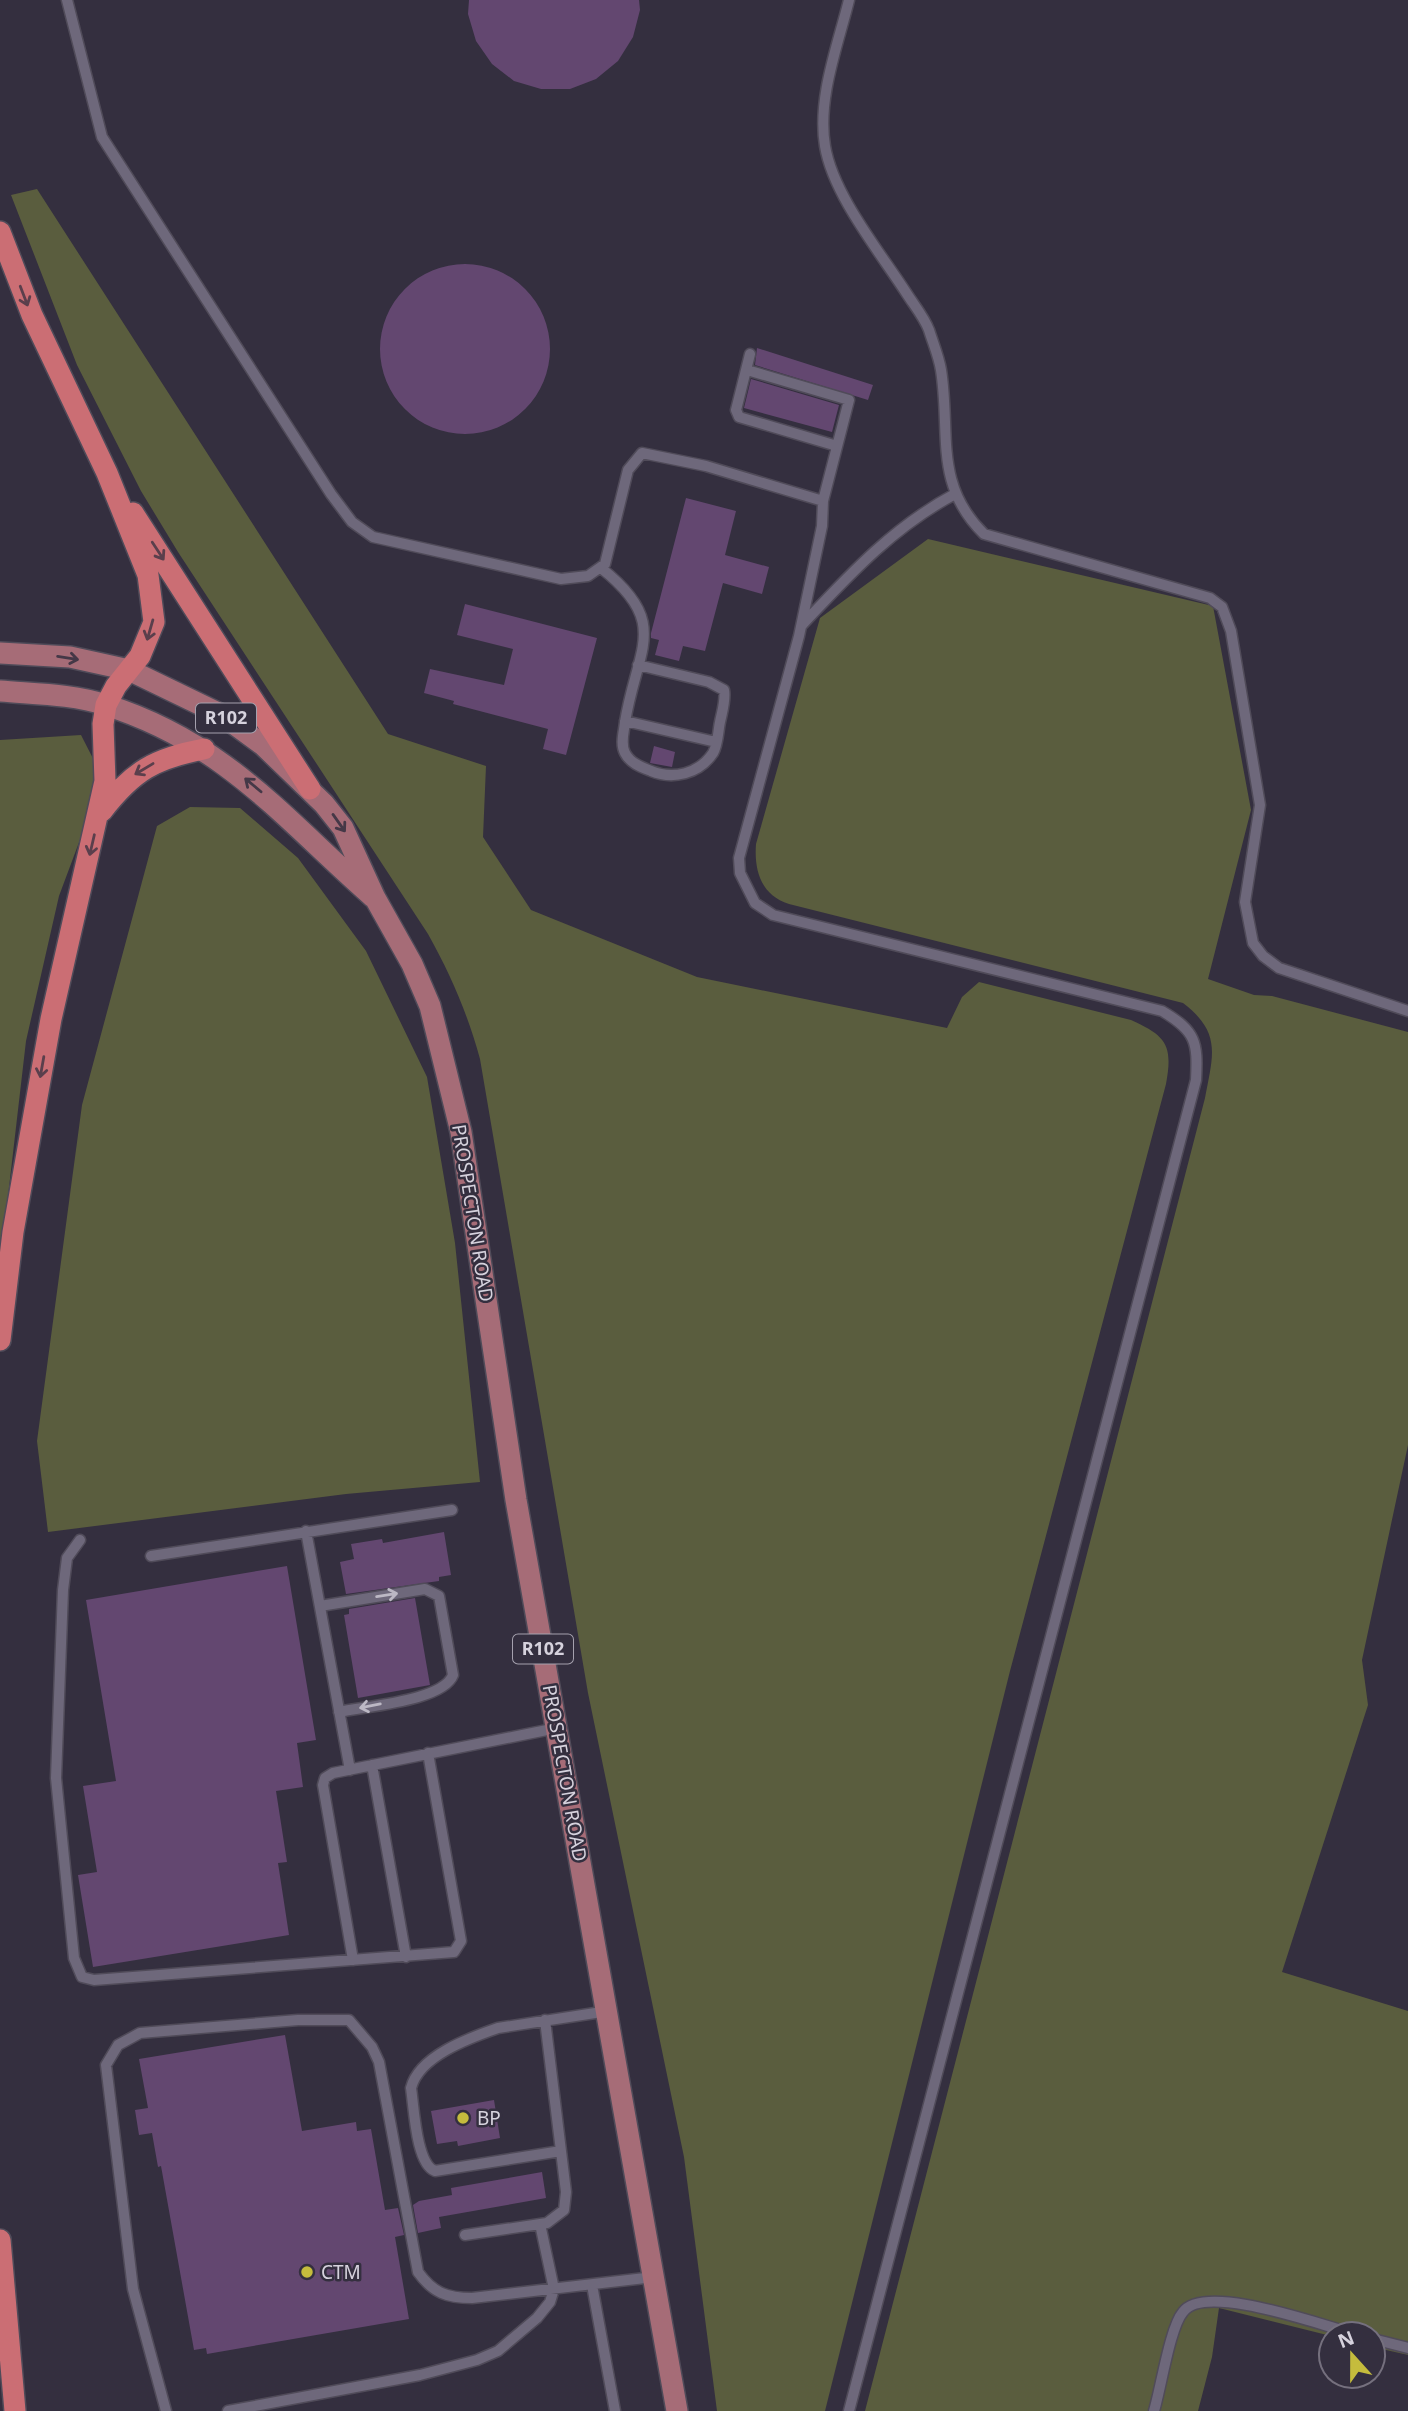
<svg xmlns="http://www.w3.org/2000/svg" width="1408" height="2411" viewBox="0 0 1408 2411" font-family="'Noto Sans',sans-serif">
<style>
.green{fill:#5a5d3e}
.building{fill:#634770}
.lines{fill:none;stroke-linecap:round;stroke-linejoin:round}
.lane-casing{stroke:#504b59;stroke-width:13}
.primary-casing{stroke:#504b59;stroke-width:24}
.highway-casing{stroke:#504b59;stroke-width:24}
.lane{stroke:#6e687b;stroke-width:10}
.primary{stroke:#a66c77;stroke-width:21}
.highway{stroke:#cb6e74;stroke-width:21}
.oneway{stroke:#5a3f4c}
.oneway2{stroke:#453847}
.oneway3{stroke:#bcb8c4}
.poi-dot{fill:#c5bc3d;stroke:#342f3f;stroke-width:2.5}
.labels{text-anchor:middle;stroke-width:5;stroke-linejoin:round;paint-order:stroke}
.shield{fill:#342f3f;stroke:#a5a1ae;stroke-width:2}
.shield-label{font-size:18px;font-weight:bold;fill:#d6d2dd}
.street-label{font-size:19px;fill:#d6d2dd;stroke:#342f3f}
.poi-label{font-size:19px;fill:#d6d2dd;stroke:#342f3f;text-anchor:start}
</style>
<rect width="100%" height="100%" fill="#342f3f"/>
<path class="green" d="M37,189L388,734L486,766L483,837L531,910L697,977L947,1028L962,997L979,982L1131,1020C1167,1036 1173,1046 1166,1084L1010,1671L825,2411H717L684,2157L588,1693L480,1059C468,1015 451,975 428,934L178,552L141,491L77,365L11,195Z
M928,539L1213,606L1251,810L1208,979L1254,995L1272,996L1408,1032V1445L1362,1660L1368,1705L1282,1972L1408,2011V2355L1373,2347V2334L1331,2336L1219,2308L1212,2357L1198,2411H865L1205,1098C1213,1055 1222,1033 1183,1003L789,904C761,895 754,871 756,844L820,618Z
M81,735L103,778L59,896L26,1041L0,1265V740Z
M190,807L240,808L298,858L366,951L427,1077L455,1243L480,1482L346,1494L48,1532L37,1441L82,1105L157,826Z"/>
<path class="building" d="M469,0H639L640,10L633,37L618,61L596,79L570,89H541L514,81L492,64L476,41L468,14Z
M380 349a85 85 0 1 1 170 0a85 85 0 1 1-170 0Z
M757,348L873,385L868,400L755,365Z
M751,379L839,405L832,432L744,408Z
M686,498L736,511L725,555L769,567L762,594L723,583L705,651L683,646L679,661L655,655L659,640L651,638V633Z
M465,604L597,638L566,755L543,749L548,729L453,704L454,701L424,693L430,669L504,685L513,649L457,635Z
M654,746L675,752L672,767L650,763Z
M444,1532L451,1575L439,1577V1581L346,1594L340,1562L354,1559L351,1544L382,1539L383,1543Z
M287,1566L316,1740L297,1743L303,1787L276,1791L287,1862L278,1863L289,1935L93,1967L78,1875L97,1872L83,1786L116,1781L86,1600Z
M415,1598L430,1685L358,1698L344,1615L349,1614V1609Z
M285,2035L302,2131L356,2122L357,2131L371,2129L385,2210L398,2208L404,2235L395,2237L409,2319L207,2354L206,2348L194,2350L161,2166L158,2167L152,2133L139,2135L135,2110L148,2108L139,2059Z
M494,2100L500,2138L458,2146L457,2141L437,2144L431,2111Z
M542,2172L546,2198L439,2217L441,2228L418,2233L413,2205L419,2201L452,2195L451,2188Z"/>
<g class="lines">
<g class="lane-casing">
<path id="lane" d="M67,0L102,137L331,494L352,522L373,537L561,579L588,576L605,564L628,470L642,453L706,466L823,501
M849,0C838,45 817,98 825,146C833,195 880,252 907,294C914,305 924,317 929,330C933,343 939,357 941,370C951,433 933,484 984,534L1210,598L1222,607L1231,631L1260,805L1245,902L1253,943L1263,956L1279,968L1408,1011
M750,354L736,410L739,417L837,446
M747,370L849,400L823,501L822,526L799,636L739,858L740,873L755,903L773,915L1162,1011C1196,1031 1198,1042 1196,1080L849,2411
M601,568C671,623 637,648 625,722C624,732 620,744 625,753C630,763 641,767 651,771C673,780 699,774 713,753C718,745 718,731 720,722C722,712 726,700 724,690L709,682L638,665
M802,625C849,575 893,527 955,494
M625,721L716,742
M306,1531L350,1770
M80,1540L67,1558L63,1590L56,1778L74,1958L82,1977L94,1980L454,1952L461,1941L428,1753
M151,1556L452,1510
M320,1606L425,1589L439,1596L453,1675C443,1701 366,1706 339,1712
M372,1765L406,1957
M353,1960L323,1785L325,1778L333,1773L557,1728
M561,2151L435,2171C416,2164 414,2107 411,2088C419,2056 469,2038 498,2028L608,2011
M465,2235L547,2223L564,2210L566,2192L545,2020
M592,2285L615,2411
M1373,2339L1408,2348
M166,2411L133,2289L106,2065L118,2045L140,2033L298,2020H349L372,2047L379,2062L418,2272C433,2293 447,2298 472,2298L654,2277
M228,2411L420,2375L477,2360L498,2351L537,2318L550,2302L554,2289L540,2224
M1154,2411C1161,2388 1170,2327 1183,2312C1205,2282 1323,2326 1355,2334"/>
</g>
<g class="primary-casing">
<path id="primary" d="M0,653L70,657L129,670L222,715L263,745L324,804L343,828L375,898L412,964L430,1006L461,1132L516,1500L677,2411
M0,691C34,694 73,694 106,705C226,743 284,819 373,897"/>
</g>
<g class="highway-casing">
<path id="highway" d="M0,232L32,315L107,473L148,575L154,622L140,656L116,686L106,705L103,724L105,781L51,1019L13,1232L0,1340
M133,513L310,789
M102,811C133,771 155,758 204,749
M0,2240L15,2411"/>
</g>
<use href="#lane" class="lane"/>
<use href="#primary" class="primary"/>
<use href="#highway" class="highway"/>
</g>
<defs><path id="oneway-shaft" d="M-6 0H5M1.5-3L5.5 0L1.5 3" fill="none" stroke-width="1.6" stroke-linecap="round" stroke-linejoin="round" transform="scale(1.75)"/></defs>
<g class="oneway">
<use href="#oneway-shaft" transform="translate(24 296) rotate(69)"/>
<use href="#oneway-shaft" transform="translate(158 551) rotate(57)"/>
<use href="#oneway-shaft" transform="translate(150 630) rotate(106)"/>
<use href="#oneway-shaft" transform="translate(144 769) rotate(149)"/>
<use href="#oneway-shaft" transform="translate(92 845) rotate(103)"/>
<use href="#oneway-shaft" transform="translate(42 1067) rotate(100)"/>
</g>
<g class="oneway2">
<use href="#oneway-shaft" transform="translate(68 658) rotate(9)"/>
<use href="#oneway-shaft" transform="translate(253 785) rotate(-140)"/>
<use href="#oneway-shaft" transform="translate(339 823) rotate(55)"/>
</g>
<g class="oneway3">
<use href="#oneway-shaft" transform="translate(387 1595) rotate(-9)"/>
<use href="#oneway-shaft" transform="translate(370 1706) rotate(169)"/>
</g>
<g class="poi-dot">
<circle cx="463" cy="2118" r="7"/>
<circle cx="307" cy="2272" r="7"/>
</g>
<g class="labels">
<g class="shield">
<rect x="196" y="703.5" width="60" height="29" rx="5"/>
<rect x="513" y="1634.5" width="60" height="29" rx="5"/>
</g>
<g class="shield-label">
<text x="226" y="724">R102</text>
<text x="543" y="1655">R102</text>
</g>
<g class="street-label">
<text transform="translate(473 1213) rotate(81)" y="7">PROSPECTON ROAD</text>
<text transform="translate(565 1773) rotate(80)" y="7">PROSPECTON ROAD</text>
</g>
<g class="poi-label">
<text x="477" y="2125">BP</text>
<text x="321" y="2279">CTM</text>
</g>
</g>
<g transform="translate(1352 2355) rotate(339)"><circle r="33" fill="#342f3f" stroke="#75707e" stroke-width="2"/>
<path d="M0-5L12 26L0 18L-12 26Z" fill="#c5bc3d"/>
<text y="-10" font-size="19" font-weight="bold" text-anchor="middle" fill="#d6d2dd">N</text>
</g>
</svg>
